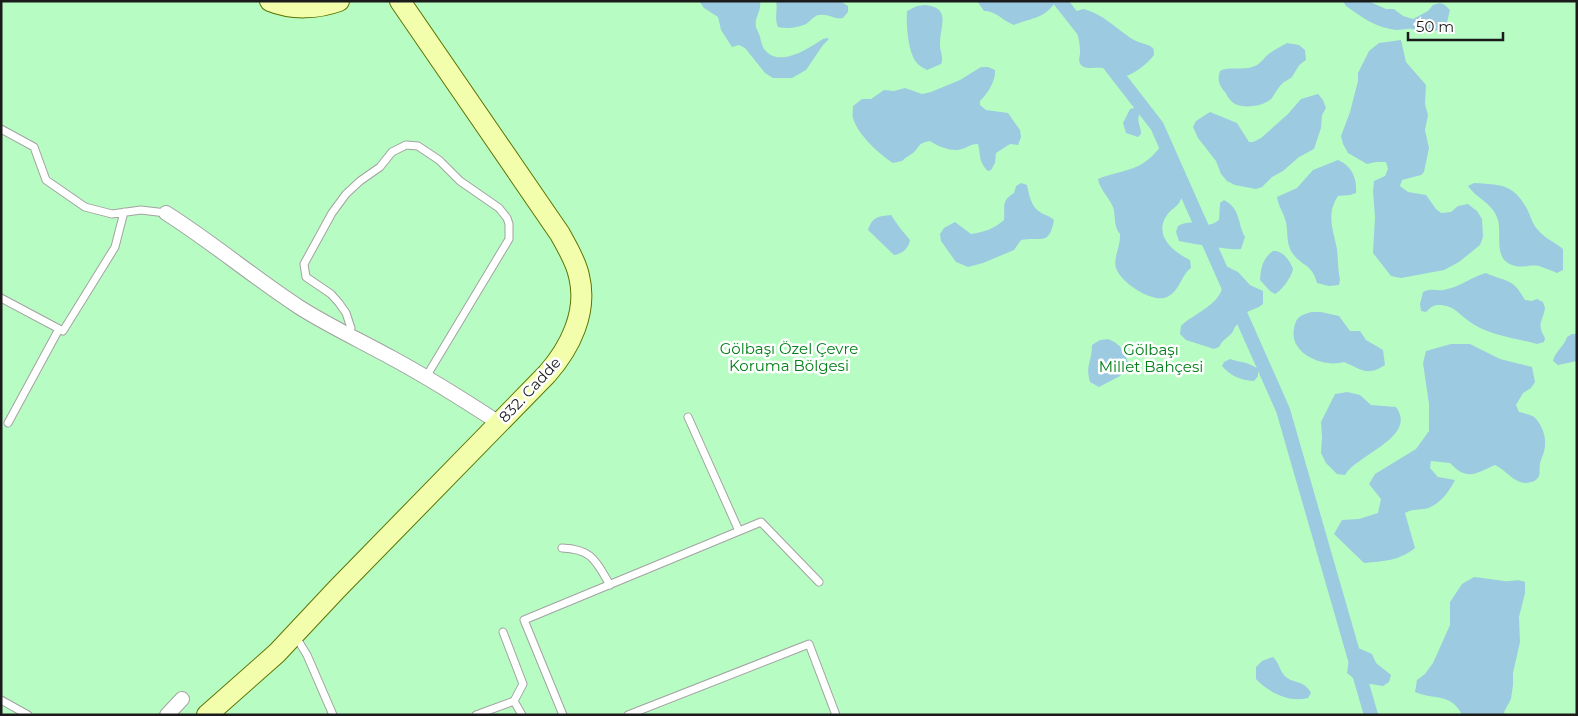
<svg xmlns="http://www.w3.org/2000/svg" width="1578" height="716" viewBox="0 0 1578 716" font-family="Montserrat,sans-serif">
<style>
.park{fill:#b7fdc3}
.water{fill:#9ccae0}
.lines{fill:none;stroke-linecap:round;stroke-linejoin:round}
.canal{stroke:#9ccae0;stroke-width:14}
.lane-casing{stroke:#a2a2a2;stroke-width:9}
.street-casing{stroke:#a2a2a2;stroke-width:16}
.secondary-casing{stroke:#5d7400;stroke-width:22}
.lane{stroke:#fff;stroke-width:7}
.street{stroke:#fff;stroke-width:14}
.secondary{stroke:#f3fead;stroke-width:20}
.labels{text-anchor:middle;stroke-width:5;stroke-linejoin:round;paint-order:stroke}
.park-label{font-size:15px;fill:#038019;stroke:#fff}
.street-label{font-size:15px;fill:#1b1b1b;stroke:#fff}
</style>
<rect width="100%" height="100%" fill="#eeeae0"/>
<path class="park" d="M1,1H1577V715H1Z"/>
<path class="water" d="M699,1H760C762,11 754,17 756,27C756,28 759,33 759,34C761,39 761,44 764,49C779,69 809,48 823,39L827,38L829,39L823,45L806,70L792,78H773L765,73L745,48L739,45L732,47L721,30L718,17L704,8Z
M776,1H840L848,6V12L843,18C835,20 828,13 819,15C813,16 811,21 806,24C797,28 787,29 778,27C774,18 778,10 776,1Z
M977,1H1056C1044,20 1032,17 1014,25C1003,21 995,10 984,11Z
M1343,1H1368L1386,9H1394L1403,16L1413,19L1428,11L1433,5L1440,3L1445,5L1450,10L1446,26C1428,35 1429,32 1412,29C1406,28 1401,30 1396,30C1377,28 1361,17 1346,6Z
M925,5C953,8 939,27 940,45C940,52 944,57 941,64L927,70C924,68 919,66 917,63C908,53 906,25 907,11L917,6Z
M1083,9C1104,14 1116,29 1134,40C1139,43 1149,44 1153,48C1154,50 1154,53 1154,55C1148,63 1138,71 1129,75C1121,78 1112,70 1103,68C1097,67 1085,70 1081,65C1077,60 1081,55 1080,50C1080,36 1072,25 1077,11Z
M1401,40L1406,62L1426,85L1425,104L1428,115L1425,130L1429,148L1424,172L1421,175L1402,180L1400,186L1408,192L1426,195L1436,209L1441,213L1451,212L1458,206L1468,204L1477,211L1482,219L1483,237L1480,245L1459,262L1444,270L1401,278L1391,276L1373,253L1375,217L1373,191L1374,181L1385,176L1388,169L1386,162H1376L1367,164L1348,153L1343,144L1341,136L1350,112L1358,81V73L1369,51L1379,43Z
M1287,43L1299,45L1305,50L1306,60C1296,66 1297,71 1291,78C1290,78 1285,82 1284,82C1279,86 1276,92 1272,98C1265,106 1245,109 1235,104C1230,101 1228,97 1225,92C1219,85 1217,80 1220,71C1229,66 1243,71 1255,66C1262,63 1264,57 1270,53C1275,49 1282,46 1287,43Z
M981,67H988L995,70C996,81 987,94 980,101V105L986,110L1008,113L1020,130L1021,137L1018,145L1010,144L996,153L995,163L991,170L988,171C978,161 981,155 978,144C971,144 968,147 962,149C952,152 939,147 930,141C916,144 921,146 913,153C909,156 906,157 902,161L893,163C879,154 858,135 853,118C852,115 853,110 853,106L862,99H871L884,90L894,91L905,88L922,94L931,92L960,80Z
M1318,94L1323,100L1326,108L1322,115L1321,128L1314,149L1299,157L1283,171L1272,177L1262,187L1256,189L1245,187L1235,185L1227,181L1221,174L1216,161L1198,138L1193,127L1196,121L1210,112L1237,123L1249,142H1253L1261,138L1288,114L1301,99Z
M1138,107L1141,112C1135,120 1141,125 1141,134L1138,137L1126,133L1123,123L1130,109Z
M1161,146C1171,152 1169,158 1173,168C1176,176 1182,186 1182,194C1181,206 1173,207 1167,215C1153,235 1173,252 1190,260L1191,268C1181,275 1180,291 1167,297C1153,304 1120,282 1116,268C1113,258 1121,245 1120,234C1113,226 1116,216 1113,207C1109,197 1100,190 1098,179C1126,168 1140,173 1161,146Z
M1338,160C1352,166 1357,178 1356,193L1350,195L1338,196C1326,214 1333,229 1337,249C1338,259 1338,270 1340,280L1339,285L1329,286L1317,283C1312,264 1303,267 1293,254C1285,244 1289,230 1285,219C1283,212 1278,205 1277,197L1297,188L1313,170Z
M1021,183L1027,185C1029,194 1031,207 1040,212C1045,216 1047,214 1054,220C1049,247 1041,236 1021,240L1014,250L983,263L968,267L956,262L941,241L940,234L944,228L955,222L971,234C984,232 994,229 1004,220C1005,206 1001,201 1014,193L1016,186Z
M1474,183C1500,185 1513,183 1527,209C1531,216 1532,224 1538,230C1544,238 1555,242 1563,249V270L1557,273C1552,271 1545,268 1539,266C1531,264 1521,269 1512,265C1493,258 1502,235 1498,220C1493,203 1477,199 1468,186Z
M1224,200C1241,209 1237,222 1245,237L1241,249C1235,251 1188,243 1179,241L1176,232L1178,226C1196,216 1204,232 1219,220L1220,203Z
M891,215L900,228L910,240C909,248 902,254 894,255L868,230C872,217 879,216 891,215Z
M1273,251C1283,250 1290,261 1293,269C1291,278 1282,290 1275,294L1270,291L1260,280C1261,268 1262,259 1273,251Z
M1224,265L1238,272L1250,285L1263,291V304L1259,307L1247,312L1235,327L1232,333L1222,342L1219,347L1214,349L1186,340L1180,334L1181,326C1194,313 1221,305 1223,284C1224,279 1222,273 1221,268Z
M1486,273C1508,283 1512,277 1525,300L1532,301L1537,299L1543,302L1545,308C1543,321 1536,324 1545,338L1544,342L1537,344C1516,338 1492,336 1473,324C1464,319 1456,308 1447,306C1438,304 1433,304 1426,312L1421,311L1420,304L1423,292C1431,288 1436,291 1443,290C1459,288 1471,277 1486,273Z
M1312,312H1321L1339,316L1350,331H1360L1366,340L1383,350L1385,365C1367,377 1361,369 1344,362C1324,368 1289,354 1294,329C1296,317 1300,315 1312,312Z
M1572,334H1577V361L1558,365L1553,361C1555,351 1564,347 1567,337Z
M1108,339C1121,344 1123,350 1128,362L1120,376L1099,387L1090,382C1085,365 1092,362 1092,345L1100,340Z
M1451,344H1470L1500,359L1532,367L1535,382L1531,388L1523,393L1516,405L1519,412C1523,413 1530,414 1534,417C1541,423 1546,435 1545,445C1545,452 1541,458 1540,464C1539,468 1540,473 1539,476C1537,481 1530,483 1525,483C1513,482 1506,470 1495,465C1475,474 1467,481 1450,463L1431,461L1430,468L1438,477L1455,480C1449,492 1438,507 1424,509C1416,510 1412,509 1405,513L1415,548C1399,561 1384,561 1364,563L1334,534L1342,520L1359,519L1378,513L1381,499L1369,484L1375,474L1416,449L1429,431V404L1423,363L1426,351Z
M1230,359C1242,363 1247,361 1258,369V376L1254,381C1240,380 1231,376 1222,366L1224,362Z
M1347,392L1360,395L1371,405L1396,407C1418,437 1358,454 1345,475L1337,474L1326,463L1321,453L1322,437L1321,422L1335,394Z
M1474,577C1485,578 1494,580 1504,581C1512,582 1517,578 1525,582V593L1519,617L1520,642L1513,673V685L1511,699L1504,712L1505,715H1462C1452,693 1434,700 1415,692L1417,680L1425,674L1433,663L1450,625V602L1462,584Z
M1356,647L1372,654L1376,663L1391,675L1389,682L1383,686L1358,682L1347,673L1350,653Z
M1273,657C1280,664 1279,669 1284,675C1291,684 1304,679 1311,693L1308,698C1289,703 1268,692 1256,679V667L1262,661Z"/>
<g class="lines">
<path class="canal" d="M1060,1L1086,34
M1105,59L1157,126L1283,410L1371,715"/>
<g class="lane-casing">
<path id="lane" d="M1,129L34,147L46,180L85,207L112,214L141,210L166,213
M1,298L63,331L115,247L124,212
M348,335L351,328L346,313L339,303L331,294L306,277L304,264L332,213L346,194L360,181L380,167L392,152L406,145L418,146L439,160L460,181L499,208L507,218L509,224V239L426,377
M688,417L739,531
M8,423L59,329
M562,548C592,549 596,561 610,585
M503,632L523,684L514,701L522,715
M296,637L307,655L333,715
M1,700L28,715
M476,715L514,701
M563,715L524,620L761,522L819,582
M628,715L809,644L836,715"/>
</g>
<g class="street-casing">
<path id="street" d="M166,213C212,242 253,277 299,307C329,326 361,341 392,358C429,378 464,400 499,423
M167,715L182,699"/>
</g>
<g class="secondary-casing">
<path id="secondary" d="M270,1C292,10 317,9 339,1
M207,715L277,653L337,589L547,374C570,348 588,312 579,276C576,261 567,247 560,234L400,1"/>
</g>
<use href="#lane" class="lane"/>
<use href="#street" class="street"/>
<use href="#secondary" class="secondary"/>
</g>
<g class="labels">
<g class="park-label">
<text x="789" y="354">Gölbaşı Özel Çevre<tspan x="789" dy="17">Koruma Bölgesi</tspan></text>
<text x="1151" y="355">Gölbaşı<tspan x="1151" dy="17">Millet Bahçesi</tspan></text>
</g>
<g class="street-label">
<text transform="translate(530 390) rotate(-47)" y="5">832. Cadde</text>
</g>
</g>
<rect width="1578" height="716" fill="none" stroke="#1b1b1b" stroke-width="5"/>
<path d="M1408 32v8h95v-8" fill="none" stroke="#1b1b1b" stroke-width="2.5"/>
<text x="1416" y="32" font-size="15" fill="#1b1b1b" stroke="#ffffff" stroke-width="4" paint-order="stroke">50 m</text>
</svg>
